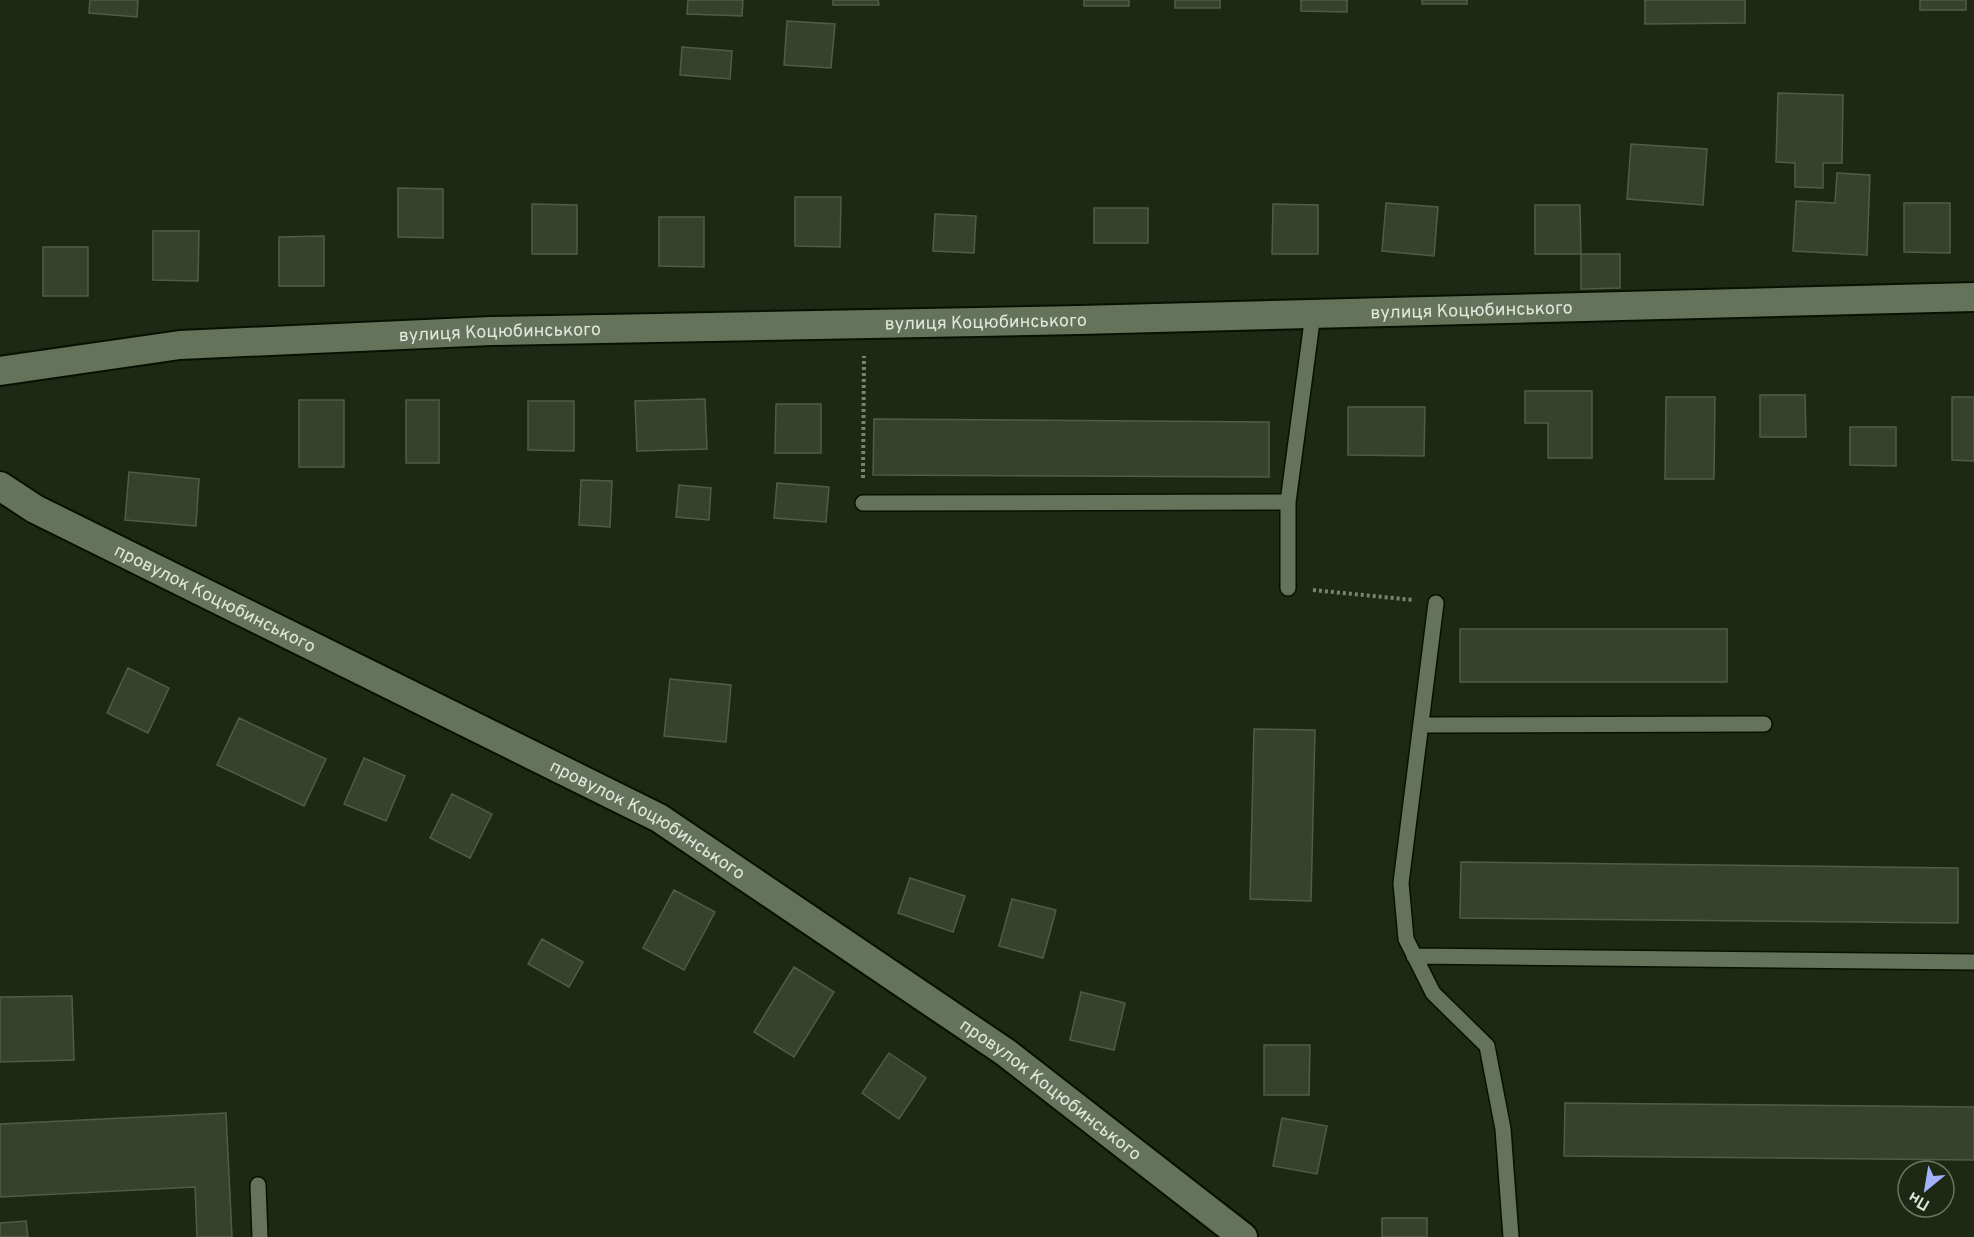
<svg xmlns="http://www.w3.org/2000/svg" width="1974" height="1237" viewBox="0 0 1974 1237" font-family="Overpass,sans-serif">
<style>
.building{fill:#36422c;stroke:#505d46;stroke-width:1.5}
.lines{fill:none;stroke-linecap:round;stroke-linejoin:round}
.service-casing{stroke:#081101;stroke-width:18}
.minor-casing{stroke:#081101;stroke-width:32}
.path{stroke:#7a8371;stroke-width:4;stroke-dasharray:3 3;stroke-linecap:butt}
.service{stroke:#66735b;stroke-width:15}
.minor{stroke:#66735b;stroke-width:28}
.labels{text-anchor:middle;stroke-width:6;stroke-linejoin:round;paint-order:stroke}
.street-label{font-size:18px;fill:#e1e8db;stroke:#1e2913}
</style>
<rect width="100%" height="100%" fill="#1e2913"/>
<path class="building" d="M90,0H138L137,17L89,13Z
M688,0H743L742,16L687,14Z
M833,0H878L879,5H833Z
M1084,0H1129V6H1084Z
M1175,0H1220V8H1175Z
M1301,0H1347V12L1301,11Z
M1422,0H1467V4H1422Z
M1645,0H1745V23L1645,24Z
M1920,0H1966V10H1920Z
M787,21L835,24L831,68L784,65Z
M682,47L732,51L730,79L680,75Z
M1778,93L1843,95L1842,163H1823V188L1795,187V163L1776,162Z
M1631,144L1707,149L1703,205L1627,199Z
M1837,173L1870,175L1867,255L1793,251L1796,201L1835,203Z
M398,188L443,189V238L398,237Z
M795,197H841L840,247L795,246Z
M1386,203L1438,207L1434,256L1382,251Z
M1904,203H1950V253L1904,252Z
M532,204L577,205V254H532Z
M1273,204L1318,205V254H1272Z
M1535,205H1580L1581,254H1535Z
M1094,208H1148V243H1094Z
M935,214L976,216L974,253L933,251Z
M659,217H704V267L659,266Z
M153,231H199L198,281L153,280Z
M324,236V286H279V237Z
M43,247H88V296H43Z
M1581,254H1620V288L1581,289Z
M1525,391H1592V458H1548V423H1525Z
M1760,395H1805L1806,437H1760Z
M1666,397H1715L1714,479H1665Z
M1952,397H1974V461L1952,460Z
M705,399L707,449L637,451L635,401Z
M299,400H344V467H299Z
M406,400H439V463H406Z
M528,401H574V451L528,450Z
M776,404H821V453H775Z
M1348,407H1425L1424,456L1348,455Z
M874,419L1269,422V477L873,475Z
M1850,427H1896V466L1850,465Z
M129,472L199,479L196,526L125,520Z
M581,480L612,481L610,527L579,525Z
M777,483L829,487L826,522L774,518Z
M679,485L711,488L709,520L676,517Z
M1460,629H1727V682H1460Z
M128,668L169,688L148,733L107,713Z
M670,679L731,685L726,742L664,736Z
M239,718L326,759L304,806L217,765Z
M1254,729L1315,730L1311,901L1250,899Z
M364,758L405,776L386,821L344,804Z
M452,794L492,814L470,858L430,838Z
M1461,862L1958,868V923L1460,918Z
M910,878L965,896L953,932L898,913Z
M674,890L715,912L684,970L643,948Z
M1012,899L1056,910L1043,958L999,946Z
M542,939L583,962L569,987L528,964Z
M794,967L834,992L794,1057L754,1032Z
M1081,992L1125,1003L1114,1050L1070,1040Z
M72,996L74,1060L0,1062V997Z
M1264,1045H1310L1309,1095H1264Z
M889,1053L926,1078L899,1119L862,1093Z
M1565,1103L1974,1107V1160L1564,1156Z
M226,1113L232,1237H197L195,1187L0,1197V1124Z
M1282,1118L1327,1126L1317,1174L1273,1166Z
M1382,1218H1427V1237H1382Z
M26,1221L28,1237H0V1223Z"/>
<g class="lines">
<g class="service-casing">
<path id="service" d="M863,503L1288,502
M1288,588V502L1313,314
M1436,603L1401,883L1406,939L1433,993L1487,1046L1503,1129L1511,1237
M1422,725L1764,724
M1414,956L1974,962
M258,1185L260,1237"/>
</g>
<g class="minor-casing">
<g id="minor">
<path id="s1" d="M0,371L180,345L491,331L1079,320L1974,297"/>
<path id="s2" d="M0,486L35,509L659,818L1005,1052L1243,1237"/>
</g>
</g>
<path class="path" d="M863,478L864,356
M1313,590L1413,600"/>
<use href="#service" class="service"/>
<use href="#minor" class="minor"/>
</g>
<g class="labels">
<g class="street-label">
<text dy="6" stroke="none"><textPath href="#s1" startOffset="1474">вулиця Коцюбинського</textPath></text>
<text dy="6" stroke="none"><textPath href="#s1" startOffset="988">вулиця Коцюбинського</textPath></text>
<text dy="6" stroke="none"><textPath href="#s1" startOffset="502">вулиця Коцюбинського</textPath></text>
<text dy="6" stroke="none"><textPath href="#s2" startOffset="243">провулок Коцюбинського</textPath></text>
<text dy="6" stroke="none"><textPath href="#s2" startOffset="729">провулок Коцюбинського</textPath></text>
<text dy="6" stroke="none"><textPath href="#s2" startOffset="1215">провулок Коцюбинського</textPath></text>
</g>
</g>
<g transform="translate(1926 1189) rotate(210)"><circle r="28" fill="#1e2913" stroke="#6c7563" stroke-width="1.5"/>
<path d="M0-4.5L10 22L0 15L-10 22Z" fill="#a2b2fd"/>
<text y="-9" font-size="16" font-weight="bold" text-anchor="middle" fill="#e1e8db">Пн</text>
</g>
</svg>
